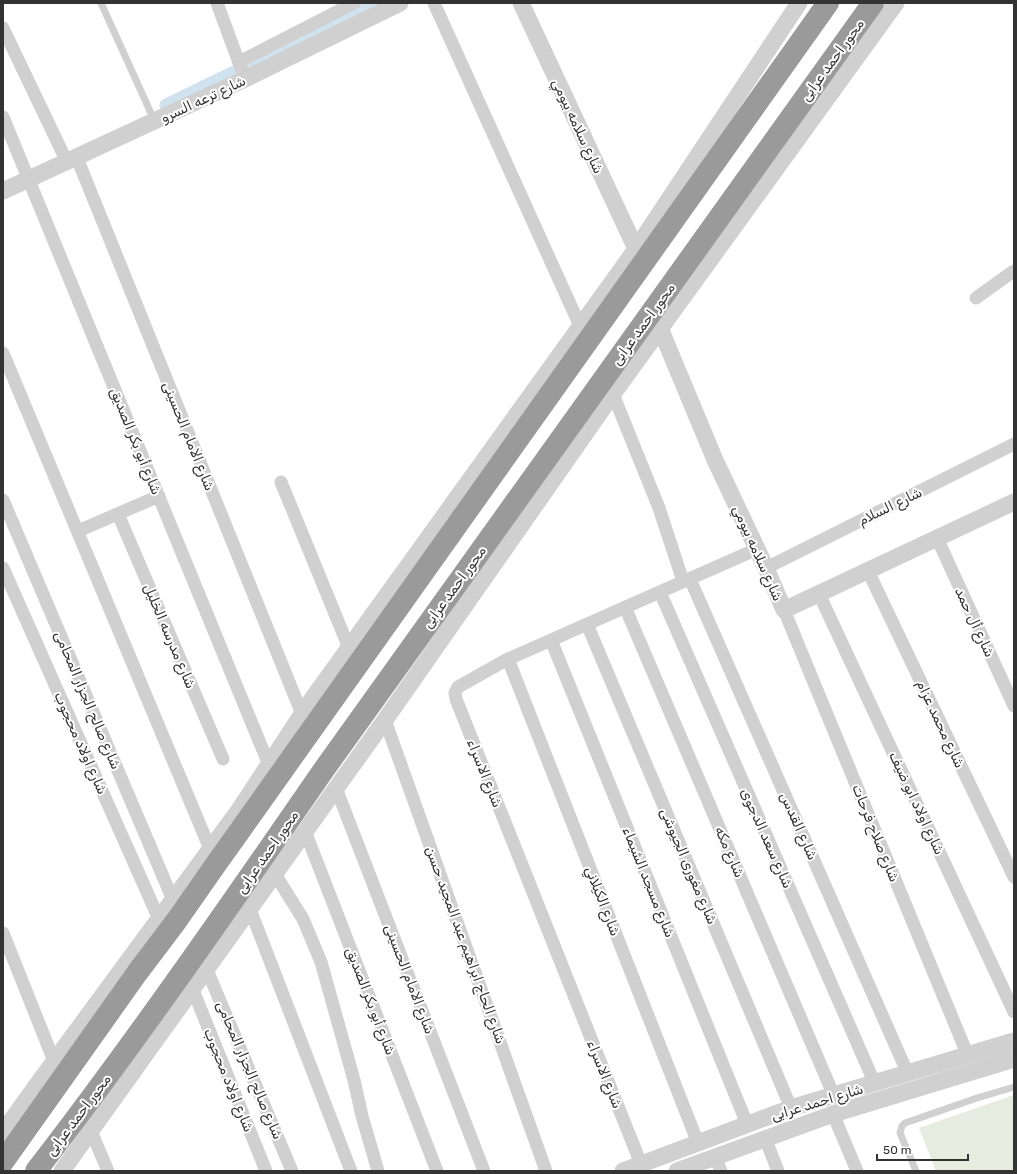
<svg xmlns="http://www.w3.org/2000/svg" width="1017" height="1174" viewBox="0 0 1017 1174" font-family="Rubik,Cairo,sans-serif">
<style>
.green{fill:#e6ecdf}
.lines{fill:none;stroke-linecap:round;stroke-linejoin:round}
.canal{stroke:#cfe2ee;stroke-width:13}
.service{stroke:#d0d0d0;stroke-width:7}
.minor{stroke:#d0d0d0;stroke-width:13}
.tertiary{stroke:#d0d0d0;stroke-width:17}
.motorway{stroke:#9a9a9a;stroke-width:22}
.labels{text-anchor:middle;stroke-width:4;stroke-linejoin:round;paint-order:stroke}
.street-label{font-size:14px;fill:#333;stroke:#fff}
</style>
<rect width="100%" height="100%" fill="#fff"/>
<path class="green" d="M1014,1095V1171H936L919,1128Z"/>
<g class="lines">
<path class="canal" d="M251,63L374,3
M166,105L236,71"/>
<path class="service" d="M101,3L155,122
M916,1171L900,1133L902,1126L905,1123L977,1098L1014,1087"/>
<path class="minor" d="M217,3L245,79
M434,3L580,326
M3,28L67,162
M239,62L354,3
M3,117L269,765
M77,158L302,714
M976,298L1008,275L1014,271
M3,353L210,849
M613,394L659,508L683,581
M281,482L349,648
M3,500L173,900
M118,514L223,759
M78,531L159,496
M937,538L1014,706
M3,568L159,919
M766,568L1014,444
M868,571L1014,877
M690,579L908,1074
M660,592L875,1084
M819,594L1014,1012
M625,607L834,1096
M784,610L968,1056
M587,624L791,1108
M551,640L747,1124
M508,659L698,1143
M385,720L546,1171
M336,788L484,1171
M305,831L437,1171
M275,874L303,919L321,962L354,1080L362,1116L378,1171
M250,909L351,1171
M3,933L54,1061
M207,970L292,1171
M193,990L266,1171
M833,1114L857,1171
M91,1131L108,1171
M765,1138L778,1171
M715,1157L721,1171
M641,1164L456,699L455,693L458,687L508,659L757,549"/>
<path class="tertiary" d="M521,3L636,249
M3,191L245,79L400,3
M660,328L715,460L766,568L784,610L1014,502
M3,1132L39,1082L239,810L310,702L636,249L799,3
M62,1171L385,720L613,394L896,3
M623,1171L791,1108L1014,1041
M677,1171L833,1114L1014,1059"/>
<path class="motorway" d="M3,1162L137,973L177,920L214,867L828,3
M36,1171C137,1040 231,904 325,768L873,3"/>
</g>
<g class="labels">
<g class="street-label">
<text transform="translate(832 60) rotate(-54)" y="5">محور احمد عرابى</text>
<text transform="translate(203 99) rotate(-25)" y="5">شارع ترعه السرو</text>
<text transform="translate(578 126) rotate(65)" y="5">شارع سلامه بيومي</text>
<text transform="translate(643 324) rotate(-54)" y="5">محور احمد عرابى</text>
<text transform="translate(189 436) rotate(68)" y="5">شارع الامام الحسينى</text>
<text transform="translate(136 441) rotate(68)" y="5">شارع أبو بكر الصديق</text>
<text transform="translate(890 506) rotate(-26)" y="5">شارع السلام</text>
<text transform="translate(758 553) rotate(66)" y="5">شارع سلامه بيومي</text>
<text transform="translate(454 587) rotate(-54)" y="5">محور احمد عرابى</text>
<text transform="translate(975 622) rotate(65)" y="5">شارع أل حمد</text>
<text transform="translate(170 636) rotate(67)" y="5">شارع مدرسه الخليل</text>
<text transform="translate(88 700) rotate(67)" y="5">شارع صالح الجزار المحامى</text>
<text transform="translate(941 724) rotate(65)" y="5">شارع محمد عزام</text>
<text transform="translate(81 743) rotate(66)" y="5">شارع اولاد محجوب</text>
<text transform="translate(485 773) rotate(68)" y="5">شارع الاسراء</text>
<text transform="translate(917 803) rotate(65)" y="5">شارع اولاد ابو ضيف</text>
<text transform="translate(799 826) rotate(66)" y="5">شارع القدس</text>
<text transform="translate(876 833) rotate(68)" y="5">شارع صلاح فرحات</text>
<text transform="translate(767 838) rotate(66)" y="5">شارع سعد الدجوى</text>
<text transform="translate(267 852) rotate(-55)" y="5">محور احمد عرابى</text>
<text transform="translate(730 852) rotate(67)" y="5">شارع مكه</text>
<text transform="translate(689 866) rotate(67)" y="5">شارع مغورى الجيوشى</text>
<text transform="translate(649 882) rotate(68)" y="5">شارع مسجد الشيماء</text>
<text transform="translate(603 901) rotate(69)" y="5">شارع الكيلاني</text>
<text transform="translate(466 945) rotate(70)" y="5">شارع الحاج ابراهيم عبد المجيد حسن</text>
<text transform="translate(410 979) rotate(69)" y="5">شارع الامام الحسينى</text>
<text transform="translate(371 1001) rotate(69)" y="5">شارع أبو بكر الصديق</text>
<text transform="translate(250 1070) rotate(67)" y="5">شارع صالح الجزار المحامى</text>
<text transform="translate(605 1074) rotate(68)" y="5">شارع الاسراء</text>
<text transform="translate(229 1080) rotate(68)" y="5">شارع اولاد محجوب</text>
<text transform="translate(817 1102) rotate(-17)" y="5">شارع احمد عرابى</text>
<text transform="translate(78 1115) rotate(-53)" y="5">محور احمد عرابى</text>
</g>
</g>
<rect width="1017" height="1174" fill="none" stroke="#333333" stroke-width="8"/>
<path d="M877 1154v6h91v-6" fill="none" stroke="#333333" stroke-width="2"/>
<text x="883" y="1154" font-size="12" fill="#333333" stroke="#ffffff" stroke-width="3" paint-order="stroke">50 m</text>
</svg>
